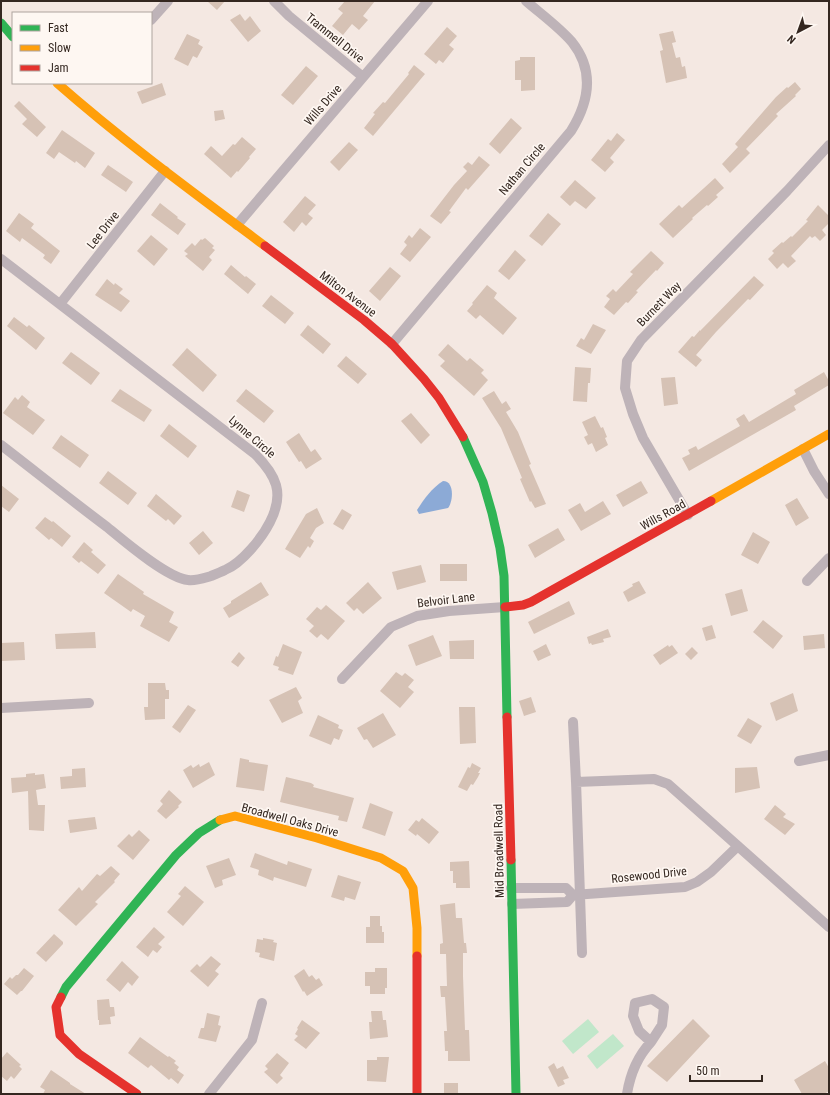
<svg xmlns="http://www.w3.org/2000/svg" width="830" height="1095" viewBox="0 0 830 1095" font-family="'Roboto Condensed',sans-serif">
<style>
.green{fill:#c1e7ca}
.water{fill:#8caad6}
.building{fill:#d6c2b5}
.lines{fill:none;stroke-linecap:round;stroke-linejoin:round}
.street{stroke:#beb3b8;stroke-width:10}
.fast{stroke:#30b455;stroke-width:9}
.slow{stroke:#ff9f0a;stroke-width:9}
.jam{stroke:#e5322d;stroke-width:9}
.labels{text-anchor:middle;stroke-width:3.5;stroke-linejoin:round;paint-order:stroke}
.street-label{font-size:12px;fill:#342720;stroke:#fef7f2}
</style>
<rect width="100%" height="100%" fill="#f4e8e2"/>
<path class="green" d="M588,1019L599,1032L573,1054L562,1041Z
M613,1034L624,1046L597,1069L587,1056Z"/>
<path class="water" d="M443,481C455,481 453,502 448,508L419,514L417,510C424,499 432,488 443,481Z"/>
<path class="building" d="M207,1H225L217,10Z
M345,1H375L363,16L368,20L359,30L352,24L343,35L332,26L343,13L338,9Z
M240,14L245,21L250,16L261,31L248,42L230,20Z
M447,27L457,36L449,45L454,49L443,63L439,60L436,64L424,54Z
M673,31L676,42L672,43L676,58L680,57L682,67L685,66L687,78L666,83L660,51L663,50L659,34Z
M187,34L200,40L198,44L203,47L197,58L193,56L188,66L174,59Z
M520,57H535V90L521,91V80H515V61L520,60Z
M414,65L425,74L373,136L364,128L375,114L373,113L383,102L385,103L409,74L408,73Z
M306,66L318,76L293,105L281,95Z
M795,82L801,89L795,95L796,96L776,114L778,116L746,149L750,153L730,173L722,164L738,147L735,144L776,97L787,87L788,88Z
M162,83L166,95L142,104L137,92Z
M19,101L46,127L37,137L22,124L27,119L14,106Z
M223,110L225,119L215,121L214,111Z
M511,118L522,128L500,154L489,144Z
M62,130L95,153L85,168L76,161L75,163L59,152L54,159L46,153Z
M617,133L625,140L610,158L614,162L605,172L591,160L608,139L611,141Z
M242,137L256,149L249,157L250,158L238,172L237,171L231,178L204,154L211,146L222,156L233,144L235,145Z
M349,142L358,150L339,171L330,162Z
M479,156L490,165L468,190L466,188L449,211L451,212L441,224L430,216L454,185L467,171L463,167L468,162L472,165Z
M108,165L133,182L126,192L101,175Z
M715,178L724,188L716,195L718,197L708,206L707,205L692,218L693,219L673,238L659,224L679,205L682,208Z
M575,180L596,198L586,209L575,201L570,206L560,197Z
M305,196L316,205L308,214L313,218L306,226L302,222L294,232L283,222Z
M160,203L178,217L177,218L186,224L178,235L151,215Z
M818,205L829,216V223L822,230L826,235L820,241L815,236L812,238L810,236L791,256L796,261L788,268L783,263L777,269L768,259L774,253L772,251L782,242L783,243L791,236L792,237L808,221L806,220Z
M19,213L34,224L31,228L60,251L51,264L43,258L45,255L22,238L20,242L6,231Z
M548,213L561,224L542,246L529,236Z
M420,228L431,237L410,262L400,254L407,245L404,242L409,235L412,238Z
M151,235L168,249L154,266L137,251Z
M205,238L214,246L212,248L215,250L209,257L212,260L203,271L185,256L188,254L184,251L192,243L195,246L201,239L202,240Z
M515,250L526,260L509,280L498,271Z
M651,251L664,263L657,271L656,270L636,291L638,292L628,303L626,302L614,315L604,307L610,299L606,296L613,289L616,292L633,274L630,272Z
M231,265L245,277L246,276L256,284L248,294L224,274Z
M390,267L401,276L380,301L369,291Z
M754,276L764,285L750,300L748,299L716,332L696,355L702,360L696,367L678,352L692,336L694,337L700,330V331Z
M107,279L114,285L115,283L123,289L119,293L130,301L121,312L95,295Z
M487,285L497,293L494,298L517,318L503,335L480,315L476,319L467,311L473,304L472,303Z
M271,295L294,313L285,324L262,306Z
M14,317L27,327L29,325L45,338L36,350L7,326Z
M593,324L606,330L591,354L576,346L581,338L584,340Z
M308,325L331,344L323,354L300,335Z
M448,344L467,361L470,358L484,370L481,373L488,380L474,396L440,366L445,361L438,355Z
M187,348L217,375L203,392L172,365Z
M71,352L100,373L91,385L62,363Z
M346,356L367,374L358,384L337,366Z
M575,367L591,368L590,383H588L587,402L573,401Z
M824,372L829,381V385L794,406L796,410L689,471L682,458L690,454L688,450L696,446L698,450L740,426L736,419L744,414L749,422L796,394L794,390Z
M675,377L678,404L664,406L661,378Z
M120,389L152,410L144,422L111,401Z
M246,389L274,411L264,423L236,401Z
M494,391L502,404L506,401L511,409L506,412L518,432L531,464L529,465L546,504L535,508L531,501L530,502L520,479L522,478L501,428L482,398Z
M22,395L30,402L27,407L45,420L33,435L3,413L15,397L18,400Z
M411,413L430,435L421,444L401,421Z
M595,416L601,428L603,427L607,437L605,438L608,445L596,452L592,443L588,445L584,437L588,435L582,422Z
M169,424L197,446L188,458L160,436Z
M299,433L311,452L315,449L322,459L306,469L301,461L299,462L286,442Z
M61,435L89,455L80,468L52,448Z
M108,471L137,493L128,505L99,483Z
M641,481L648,493L623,507L616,495Z
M1,485L19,499L9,512L1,506Z
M237,490L250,495L244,512L231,507Z
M156,494L182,516L174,525L168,519L166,521L147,506Z
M797,498L809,518L796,526L785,505Z
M603,501L611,514L581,531L568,510L580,503L585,512Z
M317,508L324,523L316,528L310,538L314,541L310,548L308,546L300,558L285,549L306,514Z
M342,509L352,515L343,530L333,524Z
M45,517L52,522L53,521L71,536L62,547L51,538L49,540L35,528Z
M558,528L565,540L535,558L528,545Z
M203,531L213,543L199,555L189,543Z
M753,532L770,542L758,564L741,555Z
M84,542L93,550L91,552L106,565L98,574L81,561L79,563L72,557Z
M440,564H467V581H440Z
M421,565L426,582L397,590L392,572Z
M118,574L144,592L143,594L174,612L169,622L178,627L169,642L140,626L145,616L133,609L131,612L104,593Z
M639,581L646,593L628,602L623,592L633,586L632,584Z
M261,582L269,595L229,618L223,608L231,603V601Z
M368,582L382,598L363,614L357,608L354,611L346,603Z
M742,589L748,611L731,616L725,594Z
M569,601L575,614L534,634L528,622Z
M326,605L345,621L328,640L321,634L317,638L309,631L314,626L306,619L317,607L321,610Z
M763,620L783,636L773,649L753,632Z
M712,625L716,638L706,641L702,628Z
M608,629L611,637L603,639L604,642L592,645L591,643L589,644L587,637Z
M95,632L96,648L56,649L55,634Z
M824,634L825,648L804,650L803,636Z
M433,635L442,656L416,666L408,645Z
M474,640V659H450L449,641Z
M24,642L25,660L1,661V643Z
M283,644L302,652L293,675L278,670L279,667L273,665L276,656L278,657Z
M546,644L551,655L538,661L533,651Z
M668,645L669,647L672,645L678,653L660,665L653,655Z
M692,647L698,653L691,660L685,654Z
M239,652L245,658L238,667L231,662Z
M396,672L402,676L405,673L414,680L408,687L414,692L400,708L380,691Z
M148,683H165L166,690H169V699H165V719L145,720L144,707H148Z
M296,687L302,698L298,701L303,713L282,723L269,700Z
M793,693L798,711L776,721L770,703Z
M531,697L536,712L524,716L519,701Z
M188,705L196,710L180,733L172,727Z
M459,707H475L476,743L460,744Z
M383,713L396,735L373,748L367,739L364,740L357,728Z
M318,715L339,725L338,728L343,730L339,740L334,738L331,745L309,736Z
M748,718L762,726L751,744L737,736Z
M240,758L249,760V762L268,765L264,791L236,787Z
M209,762L215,775L193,788L183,770L191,765L193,768L199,764L200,767Z
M472,763L481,768L478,773H480L478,777L473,785L471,784L467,791L458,787L468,767L470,768Z
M757,767L760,788L735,793V768Z
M85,768L86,787L61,789L60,777L72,776V769Z
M35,773V775L44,774L46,788L36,790L38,805H45L44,831L29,830L28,791L12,793L11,778L26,777V774Z
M286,777L311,783L314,785L313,787L354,798L347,822L338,820L339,816L280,802Z
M169,790L182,802L178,806L179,807L166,819L157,811L163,804L160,801Z
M370,803L393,812L385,836L362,828Z
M775,805L786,814L783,817L795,824L785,835L764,819Z
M95,817L97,829L70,833L68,820Z
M422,818L439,832L429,844L417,834L416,836L408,830L416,820L419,822Z
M139,830L150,840L133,860L117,846L129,834L132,837Z
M255,853L287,865L288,861L312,869L306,887L274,877L273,881L258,875L259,870L250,867Z
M229,858L236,875L222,880L223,885L215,888L206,866Z
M469,861L470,888H456V883H453V871H450V862Z
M111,866L120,874L114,881L115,882L95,902L98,904L76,926L58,910L79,887L82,891L97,874L100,876Z
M338,875L361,882L355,900L345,897L344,901L331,897Z
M185,886L204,902L183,926L167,912L181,896L178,894Z
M455,903L456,918H462L464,943H466L467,953H463V976L465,1030H469L470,1061H448V1051H445L444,1031H447L445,997H441L440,986H447L446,954H440V944L443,943L440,905Z
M370,916H380V926H382V932H384V943H366V927H370Z
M154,927L165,937L158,944L162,947L157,953L153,950L148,957L136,947Z
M54,934L63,942V944L46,962L36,953Z
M263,938L274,940L273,942L277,943L274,961L259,957L260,953L255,952L257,939L263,940Z
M211,956L221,964L215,971L219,974L208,987L190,971L197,964L200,967Z
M122,961L139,977L132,986L128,982L120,992L106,980Z
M24,968L34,976L22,991H21L17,995L4,984L10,977L12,979L16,975H18Z
M375,968H387V988H385V994H370V986H365V972H375Z
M304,969L309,977L312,975L316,980L319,978L323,985L307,996L304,991L303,992L294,976Z
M109,999L110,1007H114L115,1016L110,1017L111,1024L99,1025V1020H98L97,1000Z
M371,1011H382L383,1020H386L388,1037L370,1039L369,1022H372Z
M207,1013L220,1016L218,1025L221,1026L216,1042L198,1038L201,1028H204Z
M693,1019L710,1036L667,1082L647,1066Z
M302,1020L320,1033L306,1049L294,1040L298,1036L295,1034L298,1029L297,1028Z
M140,1037L168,1057L169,1056L176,1061L174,1063L179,1067L177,1070L184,1075L178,1084L171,1078L169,1080L151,1065L148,1068L128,1053Z
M7,1052L21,1065L19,1066L22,1069L14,1079L11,1076L7,1081L1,1076V1059Z
M277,1053L289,1063L280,1075L283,1078L277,1084L264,1072L268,1069L265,1066Z
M377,1057H389L386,1082L367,1081V1060H377Z
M825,1061L829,1068V1091L824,1094H802L794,1080Z
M554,1063L557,1069L563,1066L569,1078L563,1080L565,1084L558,1087L548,1067Z
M51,1070L70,1083V1084L86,1094H43L45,1090L40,1087Z
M444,1083H458V1094H444Z"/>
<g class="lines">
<path class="street" d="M274,1L289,16L363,77
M151,20L168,1
M237,225L428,1
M1,259L255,454C276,475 285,493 270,522C262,538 242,563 225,570C221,572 216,574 211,576C204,578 196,581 188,580C167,578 124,541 107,527C71,500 36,472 1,445
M60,304L165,171
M392,344L571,131C589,102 595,71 572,42C559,27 541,14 526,1
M803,449L814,471L829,494
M688,515L643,438L633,414L625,388L627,361L641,340L787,191L829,145
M807,581L829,558
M342,679L391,627L417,616L449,611L505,607
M1,708L89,703
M573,722L576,782L654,779L668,784L829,927
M799,761L829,755
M576,781L582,953
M511,888H566L573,895L567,902L512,904
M573,895L685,887L697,882L711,872L738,846
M652,999L664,1007L662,1025L651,1042L639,1031L633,1016L635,1003Z
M209,1094L252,1040L262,1003
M627,1094C630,1075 637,1057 651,1042"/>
<path class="fast" d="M1,23L13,37
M463,437L483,482L492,513L500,548L504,576L507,717
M511,860L516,1094
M61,997L66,987L176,855L199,833L220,820"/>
<path class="slow" d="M57,83C123,141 194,193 265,246
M711,501L829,434
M220,820L235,816L317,838L381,858L403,871L413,888L417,928V956"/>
<path class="jam" d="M265,246L364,320L392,344L424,379L439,398L463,437
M505,607L523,605L531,602L711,501
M507,717L511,860
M417,956V1094
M61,997L56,1007L60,1035L79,1054L137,1094"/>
</g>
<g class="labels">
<g class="street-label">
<text transform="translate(335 38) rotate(39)" y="4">Trammell Drive</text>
<text transform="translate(323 105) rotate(-49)" y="4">Wills Drive</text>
<text transform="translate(522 169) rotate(-50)" y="4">Nathan Circle</text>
<text transform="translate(103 230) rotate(-52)" y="4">Lee Drive</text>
<text transform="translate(348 294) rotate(37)" y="4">Milton Avenue</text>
<text transform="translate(659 304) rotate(-46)" y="4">Burnett Way</text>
<text transform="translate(252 437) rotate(41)" y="4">Lynne Circle</text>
<text transform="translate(663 515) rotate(-29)" y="4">Wills Road</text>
<text transform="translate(446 600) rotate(-7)" y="4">Belvoir Lane</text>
<text transform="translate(290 820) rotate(15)" y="4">Broadwell Oaks Drive</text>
<text transform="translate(499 851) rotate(-91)" y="4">Mid Broadwell Road</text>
<text transform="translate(649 875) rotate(-6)" y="4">Rosewood Drive</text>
</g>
</g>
<rect width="830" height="1095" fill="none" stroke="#342720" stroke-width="4"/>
<rect x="12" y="12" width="140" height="72" fill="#fef7f2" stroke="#ada49e"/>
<rect x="20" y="25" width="20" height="6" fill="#30b455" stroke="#ada49e"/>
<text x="48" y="32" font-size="12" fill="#342720">Fast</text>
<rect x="20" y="45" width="20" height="6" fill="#ff9f0a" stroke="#ada49e"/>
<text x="48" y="52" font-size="12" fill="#342720">Slow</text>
<rect x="20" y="65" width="20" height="6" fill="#e5322d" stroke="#ada49e"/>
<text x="48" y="72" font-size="12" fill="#342720">Jam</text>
<g transform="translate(798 32) rotate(221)" stroke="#fef7f2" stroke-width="3" paint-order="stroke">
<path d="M0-3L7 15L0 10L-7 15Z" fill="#342720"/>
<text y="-6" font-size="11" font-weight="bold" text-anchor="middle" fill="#342720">N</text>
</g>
<path d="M690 1075v6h72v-6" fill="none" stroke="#342720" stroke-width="2"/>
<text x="696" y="1075" font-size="12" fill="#342720" stroke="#fef7f2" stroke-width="3" paint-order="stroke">50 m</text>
</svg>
